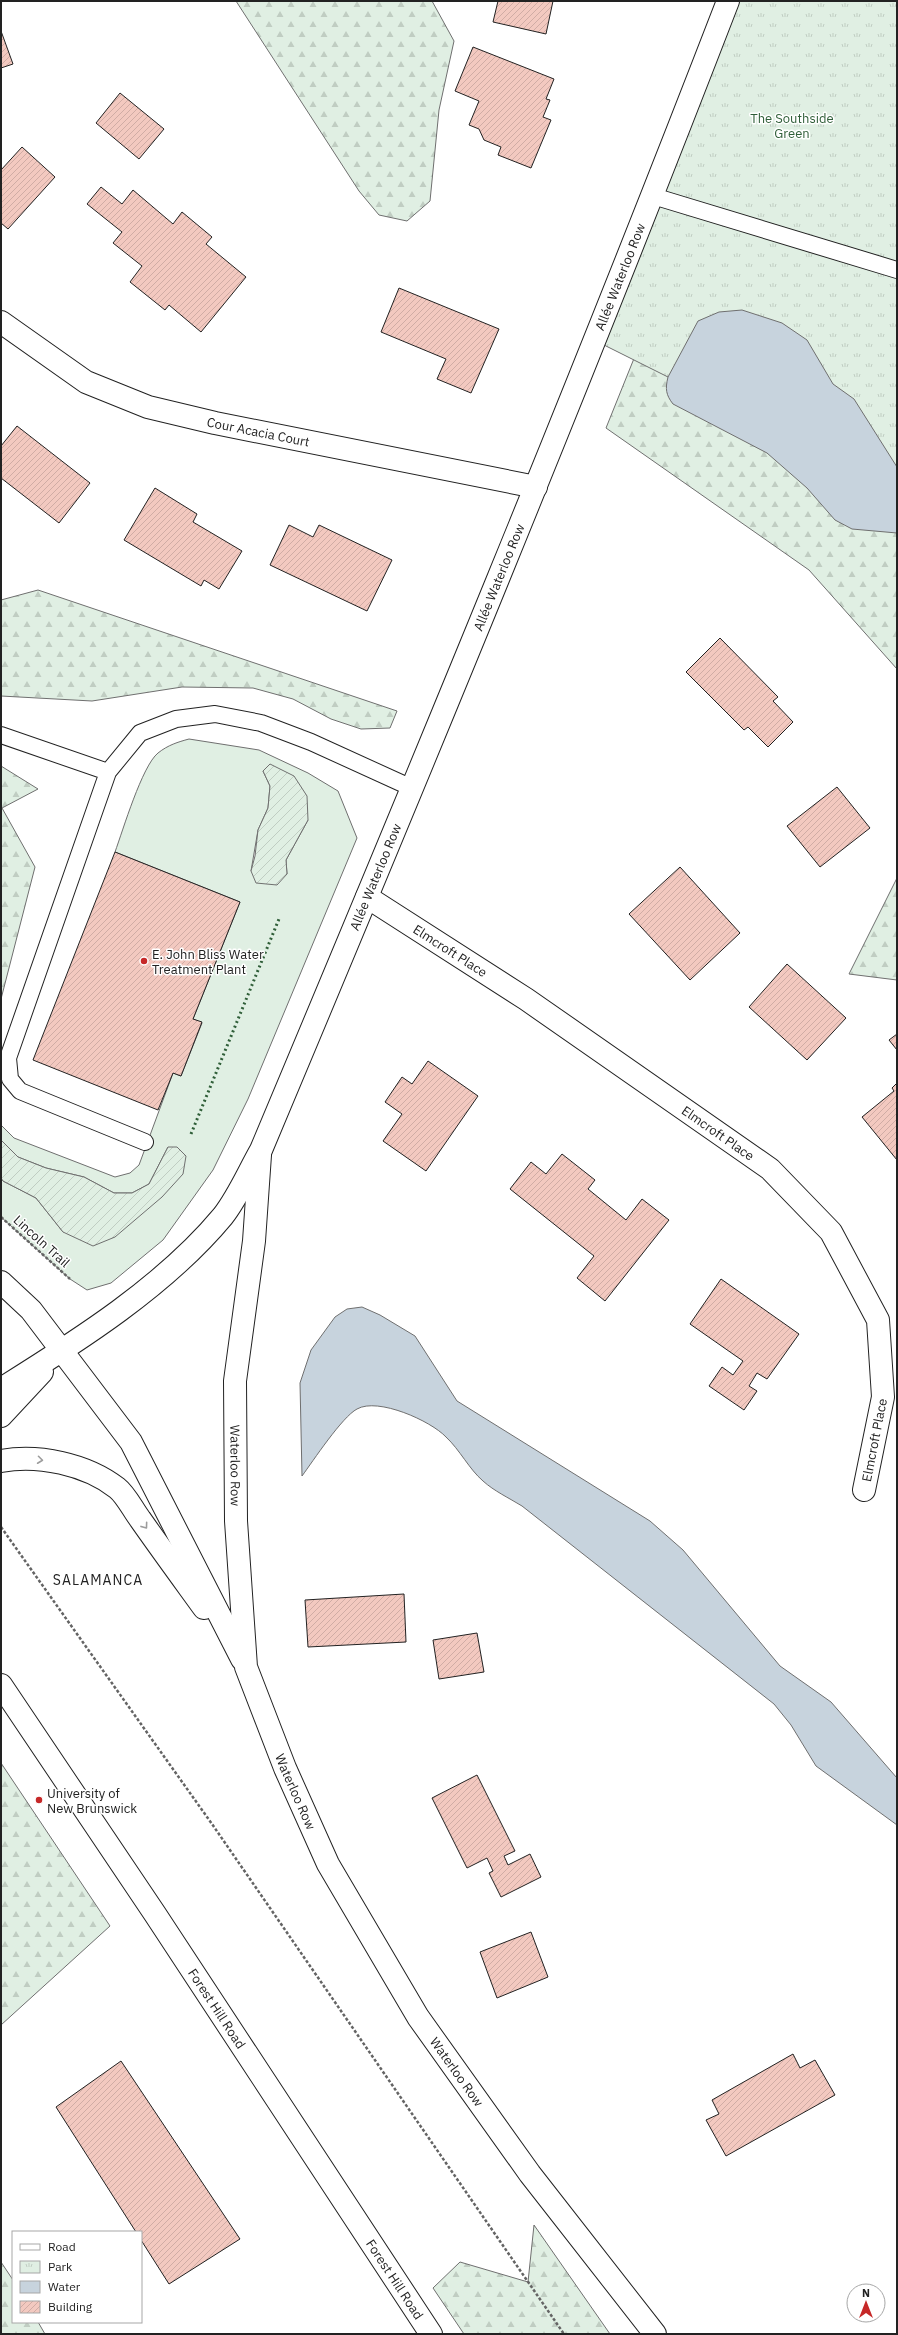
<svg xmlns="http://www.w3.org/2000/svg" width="898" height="2335" viewBox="0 0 898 2335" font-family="'IBM Plex Sans',sans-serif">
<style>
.grass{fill:#e0efe3;stroke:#6f6f6f;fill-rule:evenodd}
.forest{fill:url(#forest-firs);stroke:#6f6f6f}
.park{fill:url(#park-tufts);stroke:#6f6f6f}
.garden{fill:url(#garden-furrows);stroke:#6f6f6f}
.water{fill:#c7d3dd;stroke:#6f6f6f}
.building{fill:url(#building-hatch);stroke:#222}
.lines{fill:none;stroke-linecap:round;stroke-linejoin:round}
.lane-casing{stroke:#222;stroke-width:18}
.street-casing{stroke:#222;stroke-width:24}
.secondary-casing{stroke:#222;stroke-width:24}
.primary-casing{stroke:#222;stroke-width:24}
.path{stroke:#646464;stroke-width:2.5;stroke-dasharray:3 2;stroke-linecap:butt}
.lane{stroke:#fff;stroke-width:16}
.street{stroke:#fff;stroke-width:22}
.secondary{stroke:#fff;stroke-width:22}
.primary{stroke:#fff;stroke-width:22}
.hedge{stroke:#2f5e38;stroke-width:3;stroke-dasharray:2 3;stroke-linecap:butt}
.oneway{stroke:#9c9c9c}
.poi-dot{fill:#c62828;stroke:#fff;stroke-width:1.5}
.labels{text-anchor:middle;stroke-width:3;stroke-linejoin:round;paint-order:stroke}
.park-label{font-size:13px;fill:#2f5e38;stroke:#fff}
.street-label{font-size:13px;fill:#222;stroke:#fff}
.poi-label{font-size:13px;fill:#222;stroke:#fff;text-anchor:start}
.neighbourhood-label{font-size:14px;letter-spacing:1px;fill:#222;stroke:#fff}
</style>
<defs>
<pattern id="forest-firs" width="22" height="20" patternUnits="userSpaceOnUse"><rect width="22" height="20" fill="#e0efe3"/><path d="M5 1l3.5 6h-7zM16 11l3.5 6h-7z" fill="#c0cdc2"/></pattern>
<pattern id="park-tufts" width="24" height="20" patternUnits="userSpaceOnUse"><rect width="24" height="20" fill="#e0efe3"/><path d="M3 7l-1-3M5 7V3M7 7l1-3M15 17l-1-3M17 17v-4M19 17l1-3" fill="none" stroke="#c0cdc2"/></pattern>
<pattern id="garden-furrows" width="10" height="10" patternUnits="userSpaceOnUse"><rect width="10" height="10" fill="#e0efe3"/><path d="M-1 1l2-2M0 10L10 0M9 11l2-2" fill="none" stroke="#c0cdc2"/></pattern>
<pattern id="building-hatch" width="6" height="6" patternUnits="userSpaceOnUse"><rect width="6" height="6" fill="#f3c9c0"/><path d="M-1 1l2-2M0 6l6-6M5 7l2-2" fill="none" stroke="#d0aca5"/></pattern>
</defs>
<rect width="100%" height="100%" fill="#fff"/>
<path class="grass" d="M189,739L259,750L308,773L338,791L357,838L248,1099L213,1170L163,1240L111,1283L87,1290L70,1279L1,1217V1178L3,1181L36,1198L63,1232L162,1197L168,1147L149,1184L132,1193H114L84,1177L46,1168L18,1157L1,1140V1125L14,1138L115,1177L130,1173L139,1165L173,1073L181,1076L202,1023L193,1019L240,902L115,852C123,830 142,766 158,753C168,745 178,742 189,739ZM263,771L308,820L286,860L287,874L251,871L258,830L268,808L270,786Z"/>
<path class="forest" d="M236,1H432L454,41L439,110L430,201L407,221L379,215L359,191Z
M695,207L897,269V669L809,570L606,428Z
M38,590L397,711L390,728L361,729L331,719L293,699L253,688L182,687L92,701L1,696V600Z
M1,766L38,789L2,808L35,867L1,999Z
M897,878V980L849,974Z
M1,1763L110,1926L1,2025Z
M534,2225L610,2334H464L433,2288L460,2262L528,2282Z
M1,2262L13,2280V2322H38L45,2334H1Z"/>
<path class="park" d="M728,1H897V513L668,377L594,340Z"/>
<path class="garden" d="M270,764L294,776L307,796L308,820L286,860L287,874L277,885L256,883L251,871L255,856L258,830L268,808L270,786L263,771Z
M1,1140L18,1157L46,1168L84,1177L114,1193H132L149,1184L168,1147H177L186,1156L183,1174L162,1197L115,1237L93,1246L63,1232L36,1198L3,1181L1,1178Z"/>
<path class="water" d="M742,310L782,323L807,340L833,384L854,399L897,467V533L852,529L835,520L807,488L767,453L673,404C666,395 665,389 668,377L698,321L719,312Z
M362,1307L380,1315L415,1336L457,1401L650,1521L683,1550L780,1666L831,1702L897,1778V1825L816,1766L791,1725L774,1704L522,1506C509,1498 494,1491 483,1481C469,1469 460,1450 446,1437C431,1421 378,1397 357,1409C342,1417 313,1461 302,1476L300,1383L311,1350L335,1317L347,1309Z"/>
<path class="building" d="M498,1H553L546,34L493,22Z
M1,31L13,64L1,68Z
M473,47L554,79L546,99L550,100L543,117L551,120L531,168L498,155L501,147L484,140L479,129L469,125L479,101L455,91Z
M120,93L164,129L139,159L96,123Z
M22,147L55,177L8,229L1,223V170Z
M101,187L122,204L133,190L173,224L182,212L212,237L206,244L246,277L201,332L169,305L165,310L130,282L142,266L113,243L122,232L87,204Z
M399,288L499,329L471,393L437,379L446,359L381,332Z
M17,426L90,483L59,523L1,478V446Z
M155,488L197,514L193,522L242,551L219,589L204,580L201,586L124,540Z
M289,525L313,537L319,525L392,560L367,611L270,565Z
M720,638L778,697L773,701L793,722L768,747L748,727L744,730L686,672Z
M837,787L870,828L820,867L787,826Z
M115,852L240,902L193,1019L202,1022L181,1076L173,1073L158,1110L33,1060Z
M680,867L740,933L690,980L629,914Z
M787,964L846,1018L807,1060L749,1007Z
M897,1034V1050L889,1040Z
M428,1061L478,1096L426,1171L383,1141L402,1114L385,1102L402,1077L412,1084Z
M897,1083V1160L862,1117L894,1091L892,1088Z
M562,1154L595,1180L588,1189L626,1220L642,1199L669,1220L605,1301L577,1278L594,1256L510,1189L531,1162L546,1174Z
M721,1279L799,1334L767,1379L757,1373L749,1386L757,1391L744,1410L709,1386L722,1367L733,1375L743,1361L690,1324Z
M404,1594L406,1642L308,1647L305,1600Z
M477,1633L484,1672L439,1679L433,1640Z
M477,1775L515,1851L504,1856L508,1865L530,1854L541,1877L501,1897L489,1873L493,1871L487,1858L467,1868L432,1798Z
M531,1932L548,1977L497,1998L480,1952Z
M793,2054L800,2068L815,2060L835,2095L726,2156L706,2120L719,2114L712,2100Z
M121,2061L240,2239L169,2284L141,2240V2232H136L56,2107Z"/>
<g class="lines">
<g class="lane-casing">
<path id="lane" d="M653,196L897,270
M1,735L108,772
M145,1142L20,1091L10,1079L8,1058L108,772L140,733L176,719L215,714L261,723L311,742L412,788"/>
</g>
<g class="street-casing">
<g id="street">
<path id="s1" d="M1,322L86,382L148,407L215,423L536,487"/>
<path id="s2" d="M367,897L526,999L770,1169L831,1232L878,1320L883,1397L864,1490"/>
</g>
</g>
<g class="secondary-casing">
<g id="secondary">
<path id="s3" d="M1,1685L155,1914L431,2334"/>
</g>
</g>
<g class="primary-casing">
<g id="primary">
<path id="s4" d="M260,1155L254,1241L235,1381L236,1521L246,1667L285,1768L328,1864L418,2017L530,2174L655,2334"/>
<path d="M1,1282L31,1310L131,1442L242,1659"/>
<path id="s5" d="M1,1389C78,1341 165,1286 223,1216C238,1197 249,1171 261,1150C421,769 579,387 728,1"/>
<path d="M1,1416L42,1372"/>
<path d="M1,1461C38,1454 86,1464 117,1488C126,1495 133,1510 140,1519C161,1549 183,1579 204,1608"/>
</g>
</g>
<path class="path" d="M1,1217L70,1279
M1,1527L212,1824L564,2334"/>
<use href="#lane" class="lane"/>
<use href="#street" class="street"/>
<use href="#secondary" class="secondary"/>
<use href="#primary" class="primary"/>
<path class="hedge" d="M191,1134L279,919"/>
</g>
<defs><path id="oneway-chevron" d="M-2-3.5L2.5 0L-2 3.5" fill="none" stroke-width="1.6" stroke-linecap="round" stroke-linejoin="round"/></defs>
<g class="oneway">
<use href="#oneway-chevron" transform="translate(40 1460) rotate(7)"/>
<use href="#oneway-chevron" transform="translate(145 1526) rotate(54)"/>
</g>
<g class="poi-dot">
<circle cx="144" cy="961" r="4"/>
<circle cx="39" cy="1800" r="4"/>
</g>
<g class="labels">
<g class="park-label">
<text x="792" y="123">The Southside<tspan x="792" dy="15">Green</tspan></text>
</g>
<g class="street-label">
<text dy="5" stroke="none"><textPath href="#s5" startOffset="1303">Allée Waterloo Row</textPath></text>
<text dy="5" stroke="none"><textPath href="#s1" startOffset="284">Cour Acacia Court</textPath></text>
<text dy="5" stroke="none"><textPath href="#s5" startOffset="979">Allée Waterloo Row</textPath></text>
<text dy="5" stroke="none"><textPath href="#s5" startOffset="655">Allée Waterloo Row</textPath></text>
<text dy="5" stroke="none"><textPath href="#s2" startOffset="99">Elmcroft Place</textPath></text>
<text dy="5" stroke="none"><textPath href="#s2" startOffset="423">Elmcroft Place</textPath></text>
<text transform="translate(42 1241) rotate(42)" y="5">Lincoln Trail</text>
<text transform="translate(874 1440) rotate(-79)" y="5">Elmcroft Place</text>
<text dy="5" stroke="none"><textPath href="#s4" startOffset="312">Waterloo Row</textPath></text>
<text dy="5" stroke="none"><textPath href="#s4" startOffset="648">Waterloo Row</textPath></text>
<text dy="5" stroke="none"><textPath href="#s3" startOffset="389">Forest Hill Road</textPath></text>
<text dy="5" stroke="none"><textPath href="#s4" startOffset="972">Waterloo Row</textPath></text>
<text dy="5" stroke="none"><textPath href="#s3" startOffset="713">Forest Hill Road</textPath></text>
</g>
<g class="poi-label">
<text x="152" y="959">E. John Bliss Water<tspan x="152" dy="15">Treatment Plant</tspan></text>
<text x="47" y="1798">University of<tspan x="47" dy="15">New Brunswick</tspan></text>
</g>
<g class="neighbourhood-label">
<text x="98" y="1585">SALAMANCA</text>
</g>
</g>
<rect width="898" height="2335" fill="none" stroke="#222222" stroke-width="4"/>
<rect x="12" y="2231" width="130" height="92" fill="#ffffff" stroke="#a7a7a7"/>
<rect x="20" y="2244" width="20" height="6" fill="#ffffff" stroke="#a7a7a7"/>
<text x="48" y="2251" font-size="12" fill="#222222">Road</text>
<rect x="20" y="2261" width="20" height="12" fill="url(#park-tufts)" stroke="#a7a7a7"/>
<text x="48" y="2271" font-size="12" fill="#222222">Park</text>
<rect x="20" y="2281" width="20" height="12" fill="#c7d3dd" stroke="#a7a7a7"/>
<text x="48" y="2291" font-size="12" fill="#222222">Water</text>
<rect x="20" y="2301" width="20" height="12" fill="url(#building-hatch)" stroke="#a7a7a7"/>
<text x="48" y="2311" font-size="12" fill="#222222">Building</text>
<g transform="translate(866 2303)"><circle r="19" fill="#ffffff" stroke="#a7a7a7"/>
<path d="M0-3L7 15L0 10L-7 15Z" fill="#c62828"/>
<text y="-6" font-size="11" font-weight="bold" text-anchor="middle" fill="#222222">N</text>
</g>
</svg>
